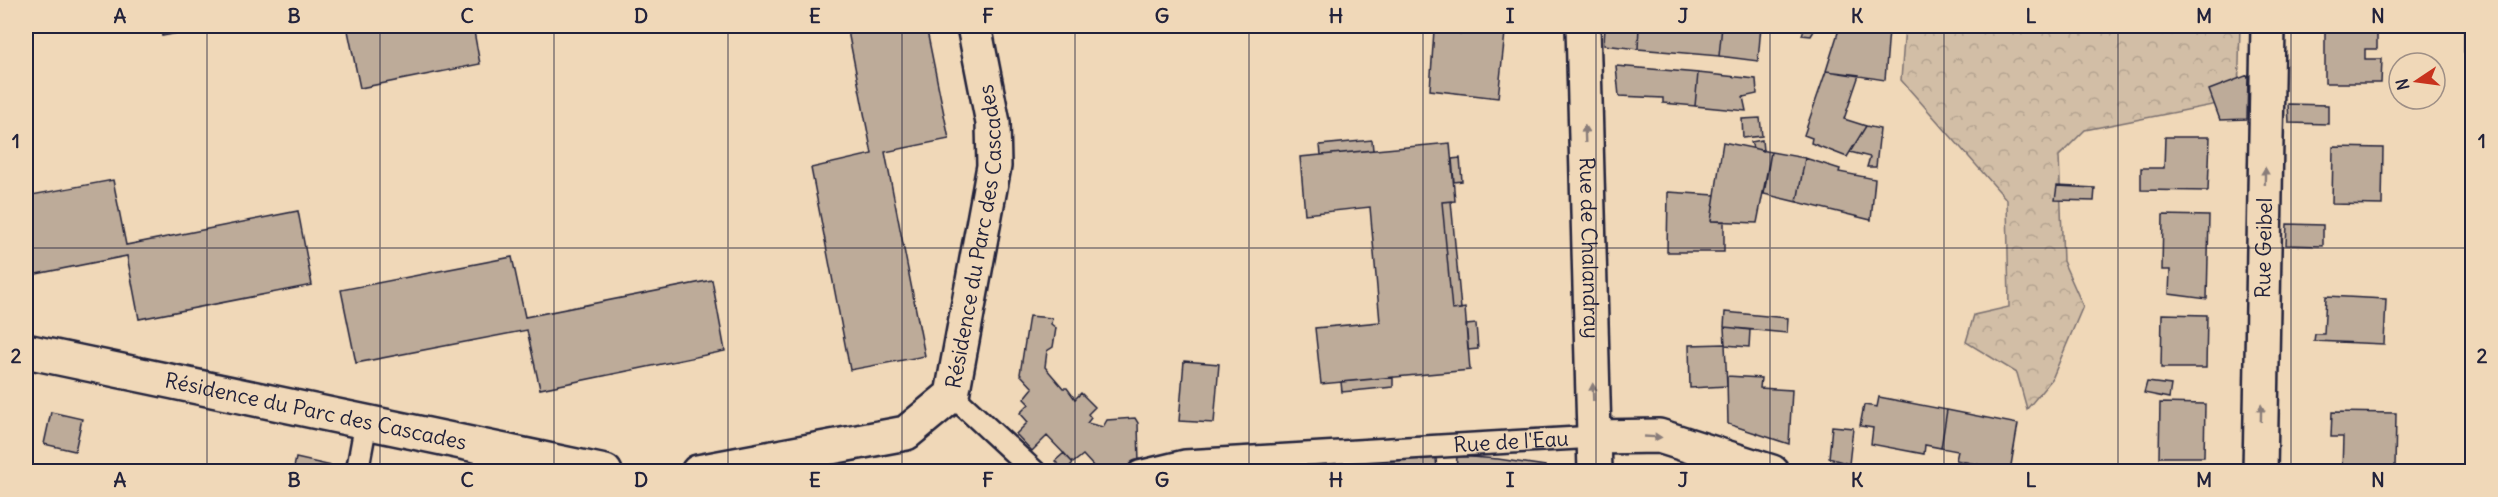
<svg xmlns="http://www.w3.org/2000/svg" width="2498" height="497" viewBox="0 0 2498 497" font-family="Delius,sans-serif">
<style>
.forest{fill:url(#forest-crowns);stroke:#7a7070;stroke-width:1.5}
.building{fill:#bdab99;stroke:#22223b;stroke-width:1.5}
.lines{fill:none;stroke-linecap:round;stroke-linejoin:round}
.lane-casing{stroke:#22223b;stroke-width:26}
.street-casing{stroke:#22223b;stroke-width:38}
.lane{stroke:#f0d8b8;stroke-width:21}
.street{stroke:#f0d8b8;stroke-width:33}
.oneway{fill:#897d7a}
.grid{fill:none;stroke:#22223b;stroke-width:1.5;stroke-opacity:0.55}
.labels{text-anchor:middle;stroke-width:5;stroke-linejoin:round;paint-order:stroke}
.street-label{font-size:21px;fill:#22223b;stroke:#f0d8b8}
.neatline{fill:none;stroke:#22223b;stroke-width:2}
.grid-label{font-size:20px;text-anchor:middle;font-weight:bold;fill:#22223b}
</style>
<defs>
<pattern id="forest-crowns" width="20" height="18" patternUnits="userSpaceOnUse" patternTransform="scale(1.5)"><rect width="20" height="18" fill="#d2bea6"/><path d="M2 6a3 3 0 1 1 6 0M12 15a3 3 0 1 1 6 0" fill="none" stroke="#b4a390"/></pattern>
</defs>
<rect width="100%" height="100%" fill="#f0d8b8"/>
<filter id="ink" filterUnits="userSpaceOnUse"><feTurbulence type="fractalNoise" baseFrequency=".0167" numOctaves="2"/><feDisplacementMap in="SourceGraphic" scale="12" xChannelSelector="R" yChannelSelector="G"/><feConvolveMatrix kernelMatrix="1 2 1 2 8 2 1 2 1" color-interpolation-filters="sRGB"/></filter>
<g filter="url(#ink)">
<path class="forest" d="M1905,26H2240L2238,100L2085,130L2059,156L2063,261L2083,306L2052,379L2027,409L2017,373L1966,342L1974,315L2009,307L2007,200L1901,80Z"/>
<path class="building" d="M160,26H214L162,36Z
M347,26H473L480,64L360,88Z
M847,26H926L949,139L885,152L925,356L850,370L811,168L872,154Z
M1137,26H1238V27H1137Z
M1605,26H1639L1638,49L1604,45Z
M1639,26H1722L1719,56L1638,49Z
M1722,26H1761L1758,61L1719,56Z
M1805,26H1817L1811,36L1802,35Z
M1840,26H1880L1889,30L1885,80L1826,71Z
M2325,26H2377V49H2365V59H2382L2381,83H2325Z
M2464,26H2472V46H2470V52H2464Z
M1464,28L1505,33L1498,98L1430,90L1434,30L1463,34Z
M1616,66L1698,73L1695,106L1663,103V98L1619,96Z
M1826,71L1859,75L1844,119L1866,126L1847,157L1811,143L1812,138L1804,135Z
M1698,73L1756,79L1757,94L1743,97L1746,111L1695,106Z
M2248,75L2247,119L2220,120L2209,90Z
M2288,104L2328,105V124L2289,123Z
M1760,118L1762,136L1743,138L1742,119Z
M1866,126L1880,129L1876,167H1867L1870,157L1850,152Z
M2165,137H2210L2208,191L2141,190V168H2164Z
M1372,140L1373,150L1321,155L1320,145Z
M1762,140L1763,151L1753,148L1751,142Z
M1723,142L1771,152L1757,223L1711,221Z
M1450,143L1455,201L1442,202L1452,310L1465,308L1470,370L1321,384L1315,328L1380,322L1370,207L1305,214L1300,157Z
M2333,147L2383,148L2382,205L2332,204Z
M1771,152L1805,158L1797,202L1764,194Z
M1460,158L1462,181L1454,182L1452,159Z
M1805,158L1840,169L1839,172L1875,179L1871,220L1797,202Z
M113,180L126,245L298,211L312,285L139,319L127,256L26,276V196Z
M2057,186L2095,188L2094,201L2055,200Z
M1668,192L1715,195L1711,221H1724V252H1667Z
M1451,201L1461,309L1452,310L1442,202Z
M2163,215L2209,216L2207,299L2169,294L2170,270H2162Z
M2287,224L2323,225V246L2286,245Z
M512,257L525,317L712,280L725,351L540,389L527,330L356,363L341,290Z
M2326,296L2386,299L2384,344L2314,341L2315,334H2324Z
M1725,312L1788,318L1787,333L1724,327Z
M2162,314L2207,315L2206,368H2161Z
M1029,316L1052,318L1051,324L1056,328L1053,347L1047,351L1045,367L1063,388H1067L1075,399L1081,393L1095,407L1088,414L1091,418L1087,423L1103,427L1107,420L1135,418L1138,423L1139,465L1095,468L1083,455L1073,463L1047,436L1032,451L1016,434L1028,422L1020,413L1029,404L1024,399L1033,388L1020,374Z
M1476,324L1478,349L1468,350L1466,325Z
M1724,327L1750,330L1749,347L1725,345Z
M1725,344L1727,386L1690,388L1689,345Z
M1184,361L1219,364L1214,423L1179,421Z
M1727,376L1761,378L1760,388L1792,390L1789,444L1728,424Z
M1393,377V387L1342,392L1341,382Z
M2147,382L2171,385L2169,398L2144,393Z
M1879,397L1947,410L1941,448L1925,445L1924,454L1871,444L1873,428L1860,426L1864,405L1877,407Z
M2160,403L2205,404L2204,457H2159Z
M1947,410L2018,424L2010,471L1956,460L1958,451L1941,448Z
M51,412L82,419L75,451L44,444Z
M2332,412L2396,413L2395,468H2389V472H2342L2343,437H2331Z
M1832,426L1853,428L1849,464L1829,458Z
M1064,453L1073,463L1065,471L1055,461Z
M1457,456L1498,459L1545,466L1544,472H1456Z
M296,458L332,466L331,472H293Z
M1436,458L1437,472H1250L1316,464Z"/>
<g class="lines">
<g class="lane-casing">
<g id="lane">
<path d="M952,395L1035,472"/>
<path d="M357,472L366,423"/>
<path id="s1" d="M1139,472L1185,461L1595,437"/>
</g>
</g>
<g class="street-casing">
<g id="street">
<path id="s2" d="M1583,26L1595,472"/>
<path id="s3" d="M26,351L605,472"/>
<path d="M1595,437L1659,436L1772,472"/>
<path id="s4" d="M698,472L906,433L952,395L994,166L993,123L974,26"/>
<path id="s5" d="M2260,472L2268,26"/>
</g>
</g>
<use href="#lane" class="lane"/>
<use href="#street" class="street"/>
</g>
<defs><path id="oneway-solid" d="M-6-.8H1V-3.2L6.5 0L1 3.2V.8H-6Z" transform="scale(1.5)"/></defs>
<g class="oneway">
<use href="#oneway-solid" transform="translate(1585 134) rotate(-92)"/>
<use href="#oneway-solid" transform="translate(2265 176) rotate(-89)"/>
<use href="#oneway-solid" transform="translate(1593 392) rotate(-92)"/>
<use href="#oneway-solid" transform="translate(2261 413) rotate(-89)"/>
<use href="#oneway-solid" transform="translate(1653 437) rotate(3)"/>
</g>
</g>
<path class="grid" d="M207,26V472M380,26V472M554,26V472M728,26V472M902,26V472M1075,26V472M1249,26V472M1423,26V472M1596,26V472M1770,26V472M1944,26V472M2118,26V472M2291,26V472M26,248H2472"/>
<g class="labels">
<g class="street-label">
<text dy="7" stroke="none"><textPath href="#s4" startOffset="432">Résidence du Parc des Cascades</textPath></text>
<text dy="7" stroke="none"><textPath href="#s5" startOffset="224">Rue Geibel</textPath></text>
<text dy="7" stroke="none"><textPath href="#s2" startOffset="222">Rue de Chalandray</textPath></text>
<text dy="7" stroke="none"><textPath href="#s3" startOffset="296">Résidence du Parc des Cascades</textPath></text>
<text dy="7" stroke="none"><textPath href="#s1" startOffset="374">Rue de l'Eau</textPath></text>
</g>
</g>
<rect width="2498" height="497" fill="none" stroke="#f0d8b8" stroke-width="66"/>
<g transform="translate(2417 81) rotate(257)"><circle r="28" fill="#f0d8b8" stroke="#9e8f86" stroke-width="1.5"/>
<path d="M0-4.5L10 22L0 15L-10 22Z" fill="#c8321e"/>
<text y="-9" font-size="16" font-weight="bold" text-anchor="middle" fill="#22223b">N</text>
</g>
<rect x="33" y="33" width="2432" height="431" class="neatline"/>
<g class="grid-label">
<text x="120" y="23">A</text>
<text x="294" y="23">B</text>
<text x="467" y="23">C</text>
<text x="641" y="23">D</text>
<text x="815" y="23">E</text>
<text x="988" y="23">F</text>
<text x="1162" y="23">G</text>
<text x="1336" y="23">H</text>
<text x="1510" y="23">I</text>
<text x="1683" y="23">J</text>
<text x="1857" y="23">K</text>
<text x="2031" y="23">L</text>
<text x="2204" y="23">M</text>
<text x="2378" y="23">N</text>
<text x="16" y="148">1</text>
<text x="2482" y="148">1</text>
<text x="16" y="363">2</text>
<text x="2482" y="363">2</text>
<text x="120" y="487">A</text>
<text x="294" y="487">B</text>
<text x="467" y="487">C</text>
<text x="641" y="487">D</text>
<text x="815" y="487">E</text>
<text x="988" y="487">F</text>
<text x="1162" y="487">G</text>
<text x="1336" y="487">H</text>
<text x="1510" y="487">I</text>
<text x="1683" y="487">J</text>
<text x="1857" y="487">K</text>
<text x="2031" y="487">L</text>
<text x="2204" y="487">M</text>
<text x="2378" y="487">N</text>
</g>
</svg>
